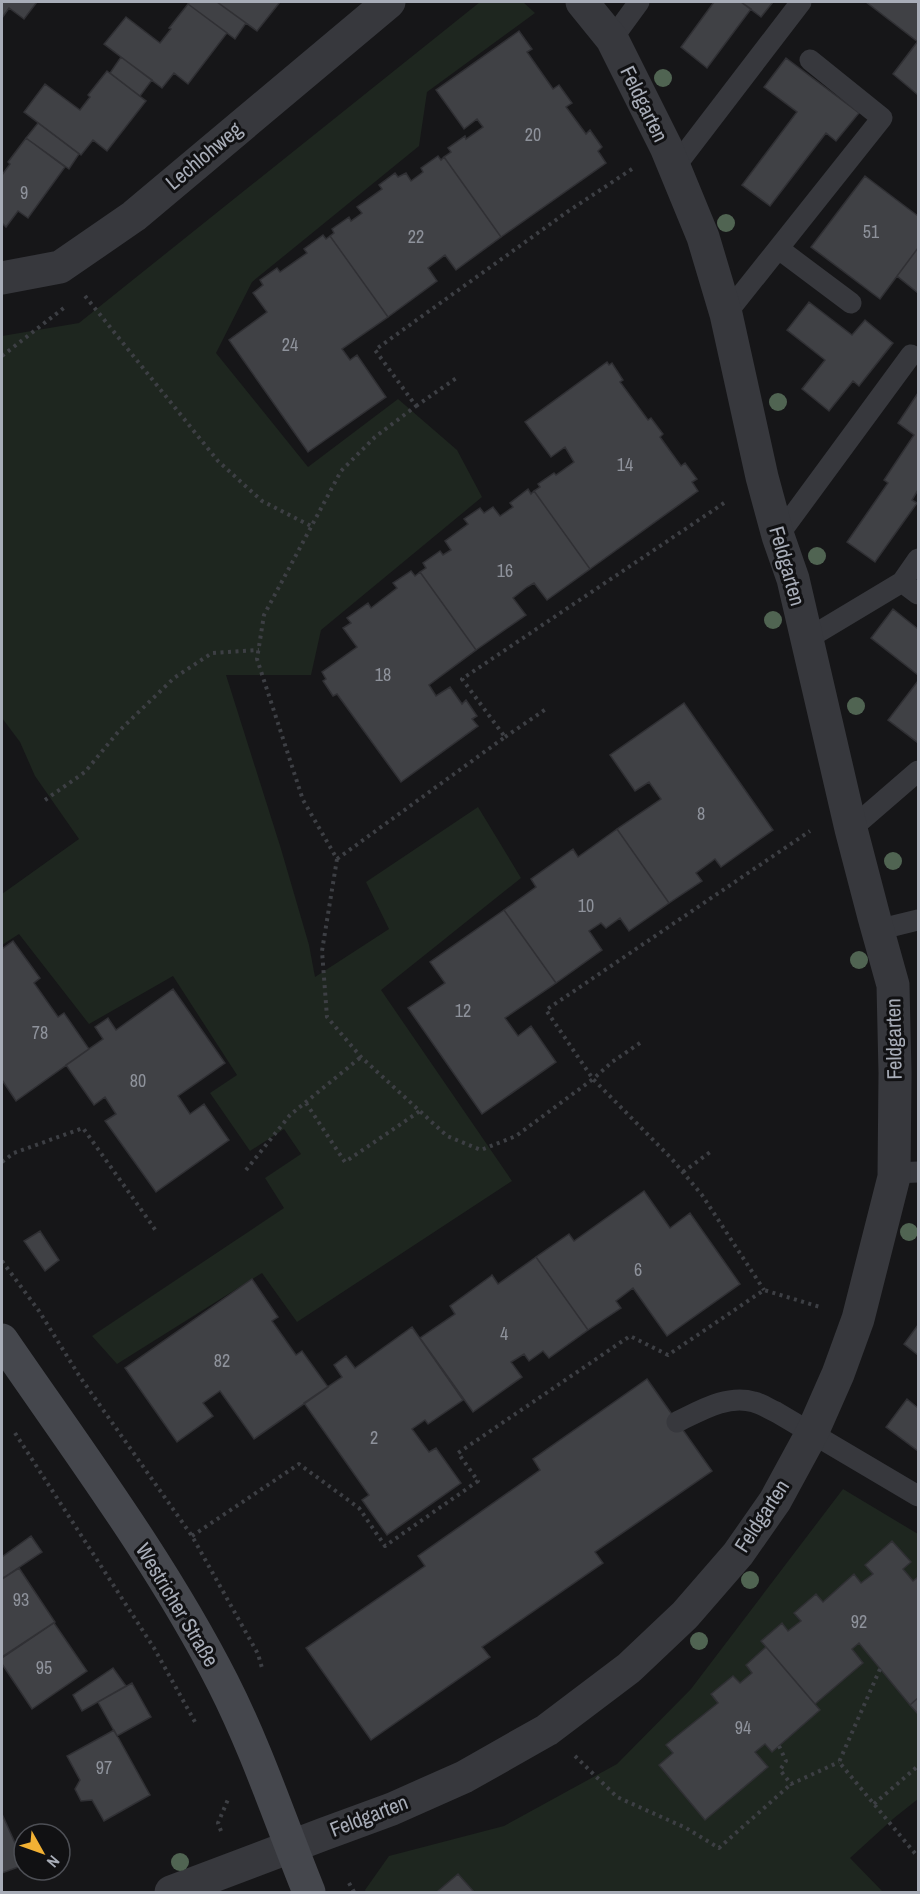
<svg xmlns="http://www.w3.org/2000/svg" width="920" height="1894" viewBox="0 0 920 1894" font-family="'Archivo Narrow',sans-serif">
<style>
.green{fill:#1e261f}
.building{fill:#404145;stroke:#303034;stroke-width:1.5}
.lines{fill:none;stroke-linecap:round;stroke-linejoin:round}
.path{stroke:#3d3f44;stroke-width:4;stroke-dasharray:3 4.5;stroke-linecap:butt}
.lane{stroke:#37383d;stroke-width:21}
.street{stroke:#37383d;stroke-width:33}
.secondary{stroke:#45474d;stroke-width:33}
.tree{fill:#506452}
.labels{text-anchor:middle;stroke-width:6;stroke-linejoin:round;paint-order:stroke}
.number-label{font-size:18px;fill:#8e929b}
.street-label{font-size:21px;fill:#a8adb8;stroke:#111113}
</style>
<rect width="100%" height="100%" fill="#161618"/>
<path class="green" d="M480,2H523L535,13L427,92L419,146L252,282L216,353L308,467L398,399L457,450L482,497L321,630L311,675H226L281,849L309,945L315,977L389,929L366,882L478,807L521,878L381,990L512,1181L297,1322L262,1273L117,1364L92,1336L284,1208L265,1178L301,1154L284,1129L250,1151L210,1093L237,1075L173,976L89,1024L19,934L2,945V894L79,839L35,776L20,742L2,718V336L79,323Z
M843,1489L918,1534V1799L894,1818L850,1858L883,1892H366L365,1890L389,1856L504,1826L617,1764L691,1689Z"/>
<path class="building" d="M2,2H37L24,19L9,8L2,18Z
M190,2H217L246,23L235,39L188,4Z
M217,2H280L257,31Z
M714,2H741L751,9L707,68L681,47Z
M741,2H773L761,17Z
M866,2H918V42Z
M188,4L227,33L188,84L174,73L162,88L104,44L126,17L160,43L171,29L169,28Z
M519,31L532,49L527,52L553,89L559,85L572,103L566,107L586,134L590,130L602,147L598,151L606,163L501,237L444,157L451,152L448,148L465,136L466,139L483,127L477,119L464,129L436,90Z
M918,41V95L893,74Z
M121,57L152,80L140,96L110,73Z
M786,58L859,113L836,141L826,133L770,206L742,185L797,112L764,87Z
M107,71L146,101L107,151L93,140L81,155L24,112L45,84L80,110L90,97L88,95Z
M38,123L79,154L69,169L26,138Z
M26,138L65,167L28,218L18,211L6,227L2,223V175L10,164L8,162Z
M438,156L441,160L444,157L501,237L456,270L445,255L428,268L437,281L388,317L330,236L334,233L332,229L349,217L351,221L362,213L357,207L382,189L379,185L395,173L398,177L406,173L411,181L423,172L421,168Z
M865,176L918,216V248L880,299L811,247Z
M323,235L326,239L330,236L388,317L342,349L350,360L357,355L386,397L308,452L229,340L267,312L253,293L263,285L260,280L277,268L280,272L307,253L304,249Z
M918,248V293L897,276Z
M809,302L852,335L865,320L893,343L859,386L853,381L829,411L802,389L825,360L787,330Z
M607,362L609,365L612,363L623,380L620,382L648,420L651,418L663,434L660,437L681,466L685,463L697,479L692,482L698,491L590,569L534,491L540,487L538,484L554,473L556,475L574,462L565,447L551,457L525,422Z
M918,393V490L912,500L917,503L875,562L847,542L888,483L884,480L914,435L898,423Z
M528,489L531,494L534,491L590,569L547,600L534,583L527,587L513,598L526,615L476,650L420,572L426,568L423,563L440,551L443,555L451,550L445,541L468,524L464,519L480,508L484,513L493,507L500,516L513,507L510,503Z
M411,571L415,576L420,572L476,650L429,685L436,696L450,687L462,704L466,700L477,716L472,719L478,726L401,782L337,694L333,696L323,681L326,679L322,672L357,647L343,628L351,623L347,618L368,603L371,608L397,588L393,583Z
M893,609L918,629V675L871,638Z
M918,681V740L917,742L888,720Z
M684,703L773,830L721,867L715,859L696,873L702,881L669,903L617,829L661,799L649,782L635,791L610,755Z
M617,829L669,903L629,931L620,918L606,928L601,923L589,931L602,950L556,983L504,910L536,887L531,879L573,849L578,857Z
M504,910L556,983L505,1018L518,1036L531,1026L556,1062L482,1114L408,1008L445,983L430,962Z
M13,941L40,978L34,983L58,1017L64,1013L89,1049L16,1101L2,1080V949Z
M173,989L225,1063L178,1096L190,1114L204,1104L229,1140L156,1192L105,1121L116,1114L105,1097L94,1105L66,1065L103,1039L95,1027L108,1018L116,1030Z
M644,1191L670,1228L690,1213L740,1284L667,1336L633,1288L616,1301L621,1308L588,1330L536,1257L569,1234L574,1241Z
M40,1231L59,1260L45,1271L24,1241Z
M536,1257L588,1330L549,1358L543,1351L529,1361L524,1354L511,1362L522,1377L473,1412L420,1338L455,1314L450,1306L491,1276L492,1275L498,1284Z
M252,1279L278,1317L272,1321L296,1355L302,1351L328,1387L254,1439L220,1391L203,1403L213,1416L177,1442L125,1368Z
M918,1325V1355L904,1344Z
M412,1327L463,1400L428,1424L425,1420L412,1429L429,1452L436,1448L461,1483L387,1535L362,1500L369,1495L304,1403L342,1377L334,1365L346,1356L355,1368Z
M647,1379L712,1471L595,1552L603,1563L482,1647L490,1657L371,1740L306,1648L425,1566L418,1556L540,1470L533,1459Z
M907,1399L918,1408V1451L886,1427Z
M31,1536L42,1552L3,1578L2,1575V1557Z
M892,1541L911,1562L903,1569L913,1581L917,1578L918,1580V1698L910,1705L859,1643L852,1649L863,1663L815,1704L761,1641L782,1623L788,1631L801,1621L794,1613L816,1594L823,1602L854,1574L861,1583L873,1574L865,1565Z
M19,1568L55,1622L2,1657V1579Z
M54,1623L87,1671L32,1709L2,1664V1658Z
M766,1647L820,1710L772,1752L765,1744L755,1752L768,1767L705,1820L659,1765L673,1753L666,1745L667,1744L718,1703L711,1694L733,1676L740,1683L752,1673L746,1665Z
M113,1668L126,1686L82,1711L73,1695Z
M132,1683L151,1717L117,1736L98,1702Z
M918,1698V1714L910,1705Z
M114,1730L150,1795L104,1821L92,1800L81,1801L75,1789L80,1780L67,1756Z
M2,1814L24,1863V1865L2,1873Z
M458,1874L474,1892H437Z"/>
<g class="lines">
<path class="path" d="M632,169L567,212L375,350L416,406L375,437L341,471L264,615L257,659L303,800L337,859L322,951L327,1017L361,1057L447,1136L481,1150L516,1136L593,1079L546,1010L810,831
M85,296L218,461L262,501L311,526
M2,356L65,307
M416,406L458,377
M505,737L546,709
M45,800L85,772L118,732L174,678L212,653L259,650
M337,859L505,737L462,679L727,501
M640,1043L612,1062L593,1079L671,1158L702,1195L764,1290
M306,1103L345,1162L420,1111
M2,1162L14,1153L83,1128L145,1215L156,1231
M246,1170L290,1115L361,1057
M683,1172L713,1150
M2,1261L39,1311L80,1377L192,1536L258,1654L262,1668
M15,1433L154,1648L195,1722
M192,1536L299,1464L359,1508L385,1546L478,1481L458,1453L630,1336L668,1355L764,1290L820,1307
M880,1669L839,1762L918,1857
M779,1746L786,1761L780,1770L791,1784L839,1762
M575,1756L617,1797L686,1828L719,1848L791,1784
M874,1804L918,1766
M221,1831L218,1823L229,1797
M349,1883L354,1892"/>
<path class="lane" d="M612,39L639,2
M674,168L801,2
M779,249L851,303
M726,314L882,118L810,60
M778,536L911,355
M902,582L918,594
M807,639L902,582L918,559
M851,829L918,771
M877,930L918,920
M894,1173L918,1172
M677,1422C700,1411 727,1394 754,1402C762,1404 769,1409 776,1412L918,1496"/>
<path class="street" d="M2,278L60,267L134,216L389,2
M171,1892L324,1834L392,1809L464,1777L547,1730L629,1668L685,1615L738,1554L775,1501L812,1433L838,1374L858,1319L894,1177L895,1073L893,985L874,917L851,829L793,579L778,536L762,477L726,314L703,237L666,147L612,39L582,2"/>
<path class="secondary" d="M2,1340C78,1451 162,1563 223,1683C257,1750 281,1823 309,1892"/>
</g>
<g class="tree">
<circle cx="663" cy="78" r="9"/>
<circle cx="726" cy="223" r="9"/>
<circle cx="778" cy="402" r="9"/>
<circle cx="817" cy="556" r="9"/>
<circle cx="773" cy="620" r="9"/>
<circle cx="856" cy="706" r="9"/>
<circle cx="893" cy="861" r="9"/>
<circle cx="859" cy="960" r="9"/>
<circle cx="909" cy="1232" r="9"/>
<circle cx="750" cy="1580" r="9"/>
<circle cx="699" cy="1641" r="9"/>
<circle cx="180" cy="1862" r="9"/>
</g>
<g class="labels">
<g class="number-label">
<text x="533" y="141">20</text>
<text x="24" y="199">9</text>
<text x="871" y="238">51</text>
<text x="416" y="243">22</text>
<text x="290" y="351">24</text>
<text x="625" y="471">14</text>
<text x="505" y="577">16</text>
<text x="383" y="681">18</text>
<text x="701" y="820">8</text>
<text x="586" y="912">10</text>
<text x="463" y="1017">12</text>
<text x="40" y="1039">78</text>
<text x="138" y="1087">80</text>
<text x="638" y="1276">6</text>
<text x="504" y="1340">4</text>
<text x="222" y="1367">82</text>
<text x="374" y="1444">2</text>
<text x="21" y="1606">93</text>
<text x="859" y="1628">92</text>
<text x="44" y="1674">95</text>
<text x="743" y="1734">94</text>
<text x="104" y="1774">97</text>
</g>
<g class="street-label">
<text transform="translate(644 104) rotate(64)" y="7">Feldgarten</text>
<text transform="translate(204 156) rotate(-40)" y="7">Lechlohweg</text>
<text transform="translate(787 566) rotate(74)" y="7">Feldgarten</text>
<text transform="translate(894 1039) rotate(-91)" y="7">Feldgarten</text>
<text transform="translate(762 1516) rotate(-57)" y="7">Feldgarten</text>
<text transform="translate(177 1605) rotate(59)" y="7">Westricher Straße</text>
<text transform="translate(369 1816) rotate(-21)" y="7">Feldgarten</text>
</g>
</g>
<rect width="920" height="1894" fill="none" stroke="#a8adb8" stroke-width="6"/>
<g transform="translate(42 1852) rotate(130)"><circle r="28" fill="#111113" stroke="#4d4f55" stroke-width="1.5"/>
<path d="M0-4.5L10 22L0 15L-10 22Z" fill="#f2b134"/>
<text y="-9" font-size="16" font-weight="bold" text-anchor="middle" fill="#a8adb8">N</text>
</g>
</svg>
